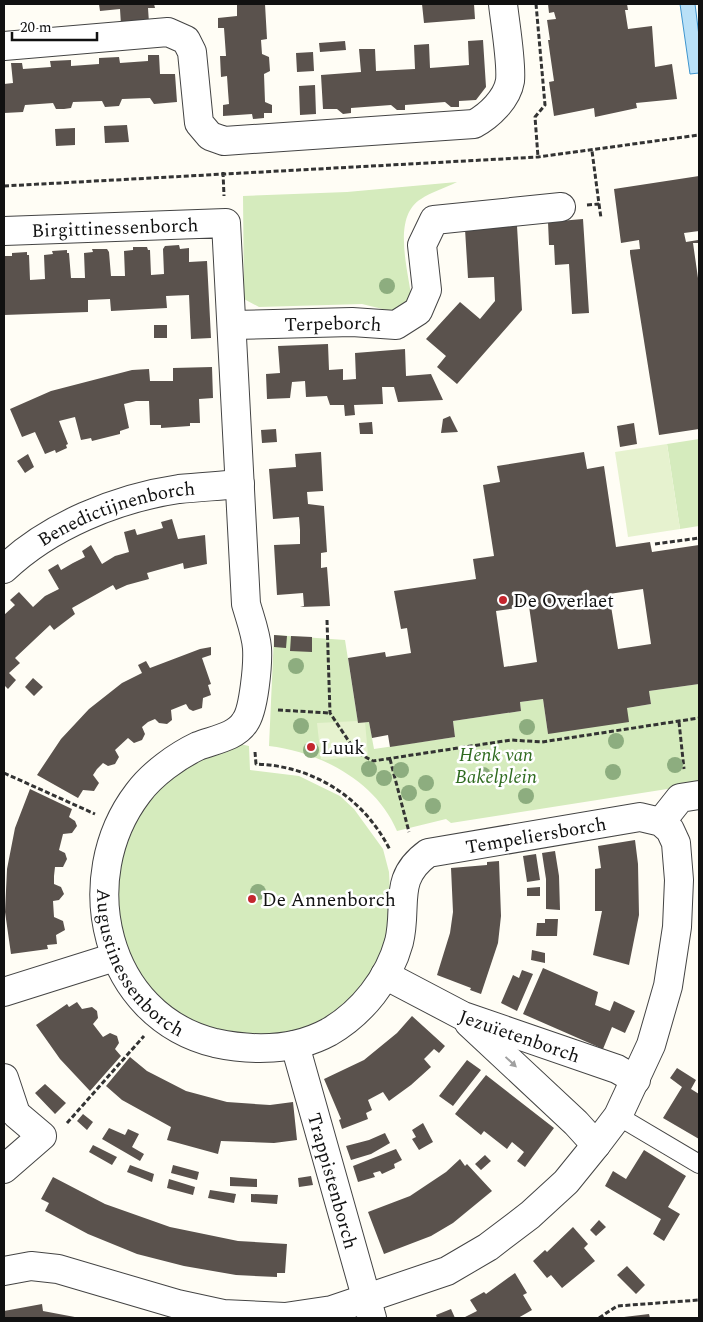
<svg xmlns="http://www.w3.org/2000/svg" width="703" height="1322" viewBox="0 0 703 1322" font-family="Spectral,serif">
<style>
.green{fill:#d5ebbd}
.pitch{fill:#e6f2cf}
.water{fill:#b9e0f7;stroke:#3f96cf}
.building{fill:#5a524d;fill-rule:evenodd}
.lines{fill:none;stroke-linecap:round;stroke-linejoin:round}
.lane-casing{stroke:#444;stroke-width:20}
.street-casing{stroke:#444;stroke-width:30}
.path{stroke:#333;stroke-width:3;stroke-dasharray:5 2.5;stroke-linecap:butt}
.lane{stroke:#fff;stroke-width:18}
.street{stroke:#fff;stroke-width:28}
.tree{fill:#8dad7f}
.oneway{fill:#a0a0a0}
.poi-dot{fill:#c4262e;stroke:#fff;stroke-width:2}
.labels{text-anchor:middle;stroke-width:5;stroke-linejoin:round;paint-order:stroke}
.street-label{font-size:19px;fill:#111;stroke:#fff}
.poi-label{font-size:19px;fill:#111;stroke:#fff;text-anchor:start}
.park-label{font-size:19px;font-style:italic;fill:#2f6b1f;stroke:#fff}
</style>
<rect width="100%" height="100%" fill="#fffdf5"/>
<path class="green" d="M457,182C445,188 431,192 421,199C391,217 409,273 412,302L395,312L362,304L259,307L244,299L243,196L347,192Z
M699,439V526L680,529L667,444Z
M274,635L345,640L358,723L369,722L374,749L455,737L453,721L521,711L520,702L543,699L548,734L627,708L651,704L649,691L699,684V784L451,823L446,819L397,831C376,781 320,752 269,746Z
M235,743L249,746L250,770L299,776L340,796L354,809L383,849L389,872L391,914L384,948L373,974L356,999L311,1030L246,1040L180,1020L132,973L112,885L131,820L174,773Z"/>
<path class="pitch" d="M667,444L680,529L628,537L615,452Z
M358,721V723L365,722L368,755L325,760L321,759L317,723Z"/>
<path class="water" d="M680,4H695L699,36V73L690,74Z"/>
<path class="building" d="M99,4H154L155,8H148L149,23L121,25L120,9L100,11Z
M237,4H265L267,39L261,40L262,54L269,57L270,71L264,74L265,102L272,105V113H264V118L253,119L252,114L223,116V105L229,104L228,91L227,76L221,77L220,56H226L224,28H218V18L237,16Z
M422,4H474L475,19L424,23Z
M548,4H627L628,10H625L628,29L652,26L655,67L672,64L677,99L636,103L637,108L595,117L594,108L554,116L549,82L554,81L548,40H550L547,20L556,19L554,12L549,13Z
M483,40L486,87L476,100L459,101V107H451L445,102L405,105V110H397L391,105L351,108V113L343,114L337,109H323L321,75L361,72L359,49H375L376,71L415,69L414,45L429,44L430,68L469,65L468,41Z
M345,41L346,50L320,52L319,43Z
M313,52L314,71L297,72L296,53Z
M148,55H159L160,74H175L177,102L154,104L150,98L122,99L119,106L105,107L102,101L73,102L71,108L64,109H56L53,103L25,105L23,112L4,113V84L13,83L11,63H22L23,69L51,67L50,61L71,60V66L99,64V58L119,57L120,63L148,61Z
M315,85L316,114L300,115L299,86Z
M127,125L129,142L105,143L104,126Z
M75,128V145L56,146L55,129Z
M699,176V231L684,233L686,242L698,240L699,243H693L699,285V429L659,435L630,253V250L640,249L639,240L621,243L614,189Z
M583,219L589,313L572,314L569,264L555,265L554,245H549L548,222Z
M517,226L522,310L457,384L437,367L446,356L426,339L460,302L480,319L495,301L494,277L468,278L465,229Z
M179,245L180,249L189,248V262L207,261L211,338L191,339L189,295L166,296L167,308L111,311L110,299L88,300V312L4,315V256H12V253L27,252V255H29L30,280L45,279L44,255L53,254L52,251L67,250V253H69L71,278H85L84,253L93,252L92,249H107L109,252L111,276H125L124,251L133,250V247H147L148,250H150L151,275L164,274L163,249L165,246Z
M154,325H167V338H154Z
M328,344L329,370L343,369V380L356,379L355,353L405,349L406,376L431,374L443,400L398,402L394,387H382L383,404L354,405L355,415L345,416L344,405H330L327,396L306,397L305,381L292,382L290,398L267,399L266,374L280,373L278,346Z
M212,367L213,398L199,399L200,423H190V426L161,428V425H150L149,401H136L124,404L129,428L120,431V434L92,441L91,438L81,440L75,417L59,421L68,444L66,445L67,448L56,453L55,450L45,454L35,432L22,437L10,409L51,391L132,370L149,369L150,381H173V368Z
M450,416L458,432L441,433L443,419Z
M372,422L373,434H360L359,423Z
M634,423L637,444L620,447L617,426Z
M276,429L277,442L262,443L261,430Z
M321,452L323,491L307,492L308,504L324,506L327,552L321,553V568L327,567L330,606L300,607L304,606L303,593L277,595L274,545L300,544V530L299,517L273,519L269,469L296,467L295,454Z
M584,452L587,469L604,466L616,547L650,542L652,552L699,545V684L649,691L651,704L627,708L629,722L548,734L543,699L520,702L521,711L453,721L455,737L390,747L388,735L372,738L369,722L358,723L348,658L385,652L386,657L411,653L407,628L401,629L394,591L476,579L473,559L494,556L483,485L500,482L497,466ZM643,589L651,644L618,649L609,594ZM529,606L537,662L504,667L496,611Z
M28,454L34,467L25,473L17,461Z
M172,519L178,539L205,535L207,564L184,569L183,563L147,573L149,579L127,585L116,590L113,585L72,608L75,614L54,630L50,625L15,658L20,663L9,673L16,680L8,689L4,685V615L15,605L10,600L19,592L33,607L45,596L59,589L48,570L58,564L61,570L73,563L85,557L82,551L91,545L102,564L115,556L129,552L124,532L135,529L137,535L163,528L161,522Z
M274,635L287,636L286,648L274,647Z
M291,636L312,637V652L290,651Z
M211,647V655L202,658L211,684L208,685L211,695L203,698L202,708L193,711L189,709L186,704L171,710L172,720L167,724L159,723L155,719L148,722L142,727L145,734L142,740L134,743L128,738L115,750L119,757L115,764L108,766L103,763L97,769L93,775L99,783L94,791L83,790L78,798L37,775L61,739L89,709L122,683L142,673L138,665L146,661L150,668L200,649Z
M33,678L43,687L34,696L25,687Z
M30,789L72,809L69,817L75,821L77,826L72,833L63,834L59,850L65,853L67,859L63,867H55L54,876V884L61,887L64,894L59,900L53,901L54,917L63,921L65,930L56,935L57,944L47,945L48,949L11,954L5,912L7,869L15,828Z
M635,840L638,864L639,915L629,965L593,955L602,911H595V869L601,868L598,846Z
M555,851L559,876L560,910L546,909V879L542,853Z
M536,854L540,880L527,882L523,856Z
M499,861L501,916L498,943L481,994L470,990L471,988L437,975L450,933L453,912L451,868L487,865V862Z
M540,887V896H527V888Z
M545,919H558L557,936H536L537,923H545Z
M532,950L545,953V963L531,960Z
M543,968L598,992L595,1005L610,1011L614,1001L635,1011L625,1033L612,1027L603,1049L523,1014Z
M522,970L533,974L517,1011L501,1003L513,975L519,978Z
M77,1002L82,1009L92,1007L97,1011L98,1018L93,1024L103,1037L110,1033L117,1036L119,1043L115,1049L121,1056L90,1091L60,1059L36,1025L67,1004L69,1007Z
M412,1016L445,1046L439,1053L434,1049L424,1059L431,1067L411,1085L389,1101L383,1092L368,1100L372,1110L366,1113L368,1119L342,1129L339,1120L341,1119L324,1079L364,1060L397,1033Z
M130,1057L147,1071L186,1091L227,1102L270,1105L293,1102L297,1140L274,1143L221,1141L218,1154L167,1140L171,1127L122,1100L106,1086Z
M467,1060L481,1070L453,1106L439,1096Z
M677,1068L696,1080L691,1089L699,1094V1139L663,1118L682,1087L670,1078Z
M486,1075L554,1128L525,1167L517,1161L524,1152L512,1142L507,1149L484,1131L481,1135L455,1114Z
M45,1084L66,1103L55,1114L35,1093Z
M83,1114L93,1122L87,1130L77,1121Z
M423,1123L433,1142L419,1150L412,1139L416,1137L412,1130Z
M109,1128L125,1135L128,1129L139,1134L132,1147L144,1154L140,1161L102,1139Z
M385,1133L390,1143L371,1154L351,1160L346,1146L369,1140Z
M93,1145L117,1157L112,1165L89,1152Z
M396,1149L402,1160L394,1164L395,1168L382,1174L380,1171L373,1173L375,1177L358,1182L353,1166Z
M644,1150L686,1176L668,1207L680,1214L664,1241L653,1234L661,1219L605,1186L613,1171L626,1179Z
M485,1155L491,1161L481,1170L475,1164Z
M460,1159L465,1166L467,1164L492,1191L453,1223L431,1236L384,1254L368,1212L410,1196L446,1172Z
M130,1165L154,1174L152,1182L127,1172Z
M173,1165L199,1172L197,1180L171,1173Z
M311,1176L313,1185L299,1187L298,1178Z
M53,1177L105,1204L170,1227L238,1241L287,1244L285,1273H277V1277L236,1275L184,1266L137,1254L88,1234L45,1211L49,1203L41,1199Z
M230,1177L257,1179V1187L230,1186Z
M169,1179L195,1187L193,1195L167,1188Z
M210,1190L236,1194L234,1203L208,1198Z
M251,1194L278,1195L277,1204L251,1202Z
M599,1220L606,1227L596,1236L590,1230Z
M573,1227L588,1244L584,1248L595,1261L562,1288L551,1275L547,1278L533,1261L545,1250L547,1252Z
M627,1266L645,1285L636,1294L617,1275Z
M515,1273L527,1293L523,1295L532,1310L518,1318H463L477,1311L470,1300L484,1292L486,1294Z
M42,1304L43,1311L80,1318H4V1311Z
M451,1309L455,1318H437L436,1315Z
M649,1314L650,1318H624V1317Z"/>
<g class="lines">
<g class="lane-casing">
<path id="lane" d="M618,1116L699,1164"/>
</g>
<g class="street-casing">
<g id="street">
<path d="M4,46L168,32L186,40L192,52L199,123L210,136L224,141L474,124C489,116 507,99 510,81C512,63 505,23 503,4"/>
<path id="s1" d="M4,231L226,223L246,604C250,618 256,634 257,648C258,664 254,710 245,722C236,737 213,740 198,746C177,756 152,774 138,793C73,878 104,1016 215,1043C252,1051 294,1051 329,1032C362,1013 389,979 399,942C408,905 392,879 428,853L640,817L661,822L670,830L676,843L679,880L677,927L668,986L651,1045L618,1116L596,1145L566,1182L530,1215L488,1247L447,1271L332,1310L285,1317L223,1314L177,1304L58,1269L31,1266L4,1271"/>
<path id="s2" d="M232,325L352,322L396,325L418,311L427,290L422,245L434,220L561,207"/>
<path id="s3" d="M4,569C49,526 117,498 179,489C199,487 219,486 240,484"/>
<path d="M661,822L680,798L699,795"/>
<path id="s4" d="M385,975L463,1016L617,1069L636,1080"/>
<path d="M4,992L115,957"/>
<path d="M469,1023L576,1123L596,1145"/>
<path id="s5" d="M295,1045L372,1318"/>
<path d="M4,1078L16,1114L42,1136L4,1169"/>
</g>
</g>
<path class="path" d="M536,4L545,105L535,117L538,157
M223,172L224,196
M4,186L538,157L699,135
M599,204L601,218
M587,205L599,204L592,151
M655,544L699,538
M327,620L330,713L356,752L373,761L511,740L542,742L699,718
M278,710L330,713
M679,722L684,769
M255,752L256,764C314,766 364,798 390,850
M390,759L409,832
M4,773L95,814
M67,1123L144,1036
M599,1318L617,1306L699,1300"/>
<use href="#lane" class="lane"/>
<use href="#street" class="street"/>
</g>
<g class="tree">
<circle cx="387" cy="286" r="8"/>
<circle cx="296" cy="666" r="8"/>
<circle cx="301" cy="726" r="8"/>
<circle cx="527" cy="727" r="8"/>
<circle cx="616" cy="741" r="8"/>
<circle cx="311" cy="750" r="8"/>
<circle cx="675" cy="765" r="8"/>
<circle cx="369" cy="769" r="8"/>
<circle cx="401" cy="770" r="8"/>
<circle cx="613" cy="772" r="8"/>
<circle cx="483" cy="775" r="8"/>
<circle cx="384" cy="778" r="8"/>
<circle cx="426" cy="783" r="8"/>
<circle cx="409" cy="793" r="8"/>
<circle cx="526" cy="796" r="8"/>
<circle cx="433" cy="806" r="8"/>
<circle cx="258" cy="892" r="8"/>
</g>
<defs><path id="oneway-solid" d="M-6-.8H1V-3.2L6.5 0L1 3.2V.8H-6Z" transform="scale(1.25)"/></defs>
<use class="oneway" href="#oneway-solid" transform="translate(511 1062) rotate(43)"/>
<g class="poi-dot">
<circle cx="503" cy="600" r="5"/>
<circle cx="311" cy="747" r="5"/>
<circle cx="252" cy="899" r="5"/>
</g>
<g class="labels">
<g class="street-label">
<text dy="7" stroke="none"><textPath href="#s1" startOffset="111">Birgittinessenborch</textPath></text>
<text dy="7" stroke="none"><textPath href="#s2" startOffset="101">Terpeborch</textPath></text>
<text dy="7" stroke="none"><textPath href="#s3" startOffset="128">Benedictijnenborch</textPath></text>
<text dy="7" stroke="none"><textPath href="#s1" startOffset="1605">Tempeliersborch</textPath></text>
<text dy="7" stroke="none"><textPath href="#s1" startOffset="1044">Augustinessenborch</textPath></text>
<text dy="7" stroke="none"><textPath href="#s4" startOffset="148">Jezuïetenborch</textPath></text>
<text dy="7" stroke="none"><textPath href="#s5" startOffset="141">Trappistenborch</textPath></text>
</g>
<g class="poi-label">
<text x="513" y="607">De Overlaet</text>
<text x="321" y="754">Luuk</text>
<text x="262" y="906">De Annenborch</text>
</g>
<g class="park-label">
<text x="496" y="761">Henk van<tspan x="496" dy="22">Bakelplein</tspan></text>
</g>
</g>
<rect width="703" height="1322" fill="none" stroke="#111111" stroke-width="10"/>
<path d="M12 32v8h85v-8" fill="none" stroke="#111111" stroke-width="2.5"/>
<text x="20" y="32" font-size="15" fill="#111111" stroke="#ffffff" stroke-width="4" paint-order="stroke">20 m</text>
</svg>
